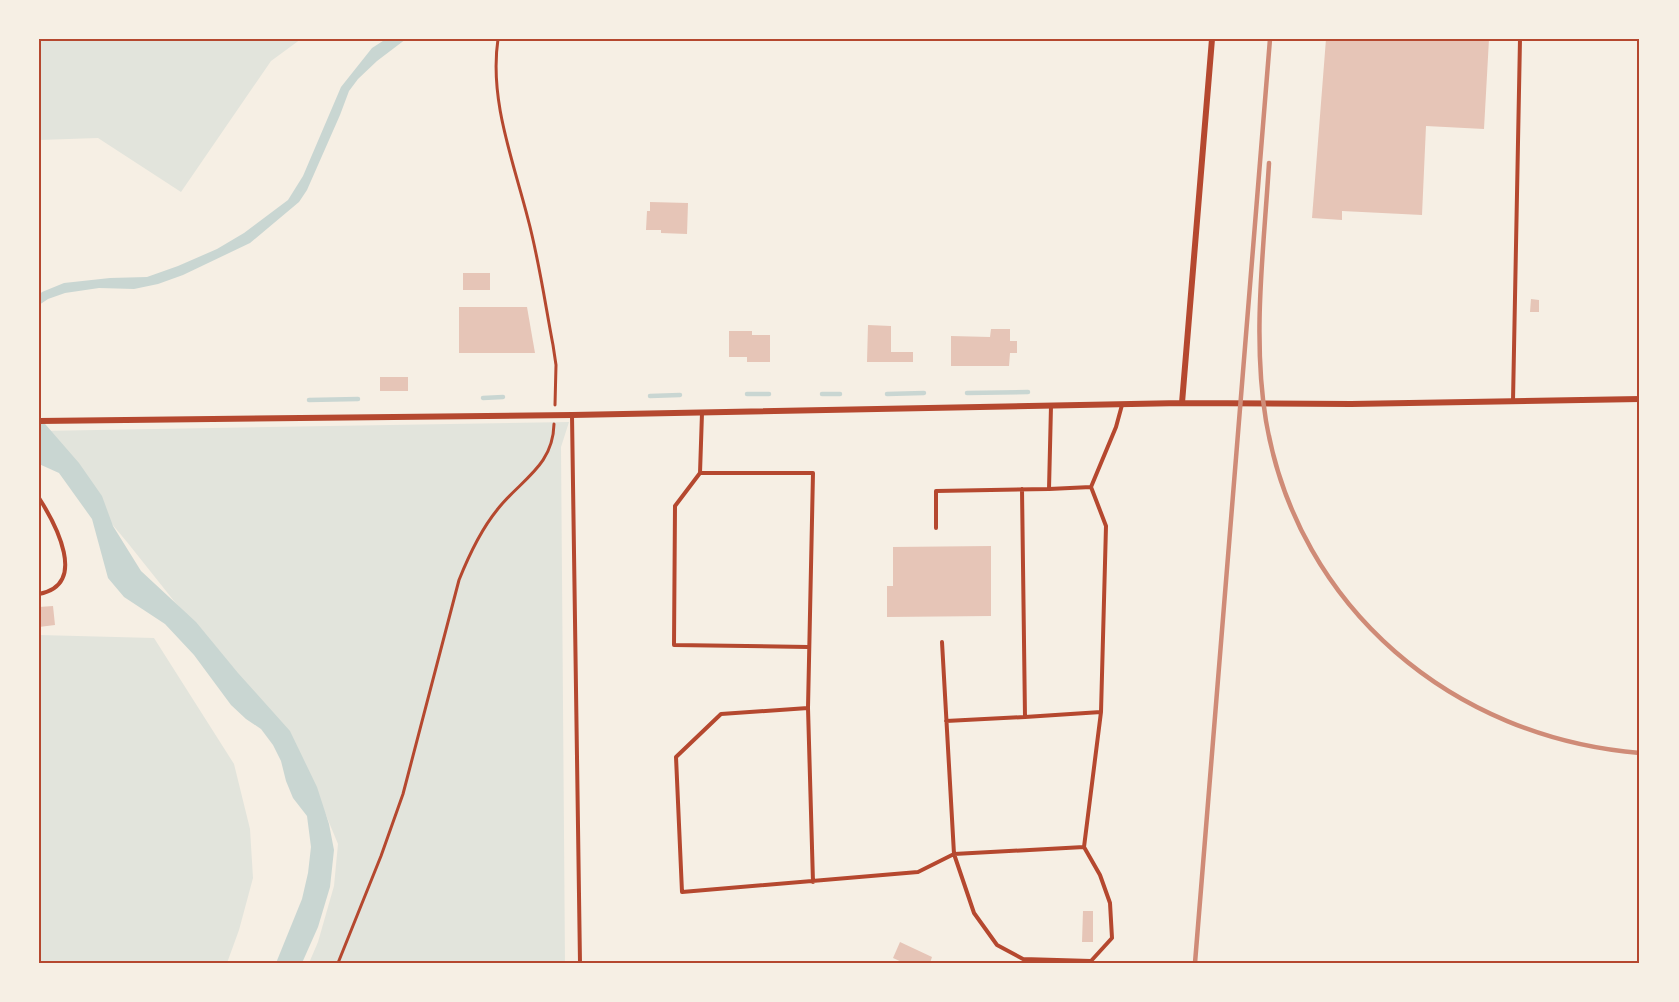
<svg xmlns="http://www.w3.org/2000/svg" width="1679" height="1002" viewBox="0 0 1679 1002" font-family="Ubuntu,sans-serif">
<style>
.green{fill:#e2e4dc}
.water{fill:#c9d6d2}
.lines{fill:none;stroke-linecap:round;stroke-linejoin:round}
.stream{stroke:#c9d6d2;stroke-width:4.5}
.building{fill:#e6c5b7}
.path{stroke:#b5482f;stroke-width:3}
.service{stroke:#b5482f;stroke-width:4}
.minor{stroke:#b5482f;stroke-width:6}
.rail{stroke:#cf8b77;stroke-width:4.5}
.neatline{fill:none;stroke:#b5482f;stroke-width:2}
</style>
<rect width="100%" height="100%" fill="#f6efe4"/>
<path class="green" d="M39,39H301L271,61L181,192L98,138L39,140Z
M569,422L561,447L565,963H309L318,942L334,886L338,844L321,803L287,733L174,601L127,542L39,437V431Z
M39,635L154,638L234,764L250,829L253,878L239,930L227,963H39Z"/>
<path class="water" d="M386,39H406L377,61L358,79L349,91L340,115L307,190L299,202L250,243L183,275L158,284L134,289L99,288L65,293L48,299L39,305V295L42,292L64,283L110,278L147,277L178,266L217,249L244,233L288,200L303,176L341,87L372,48Z
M39,417L79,463L102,496L113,526L141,571L196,622L238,673L290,731L317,787L329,824L334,850L330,887L318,927L302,963H276L302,899L308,873L311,847L307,816L293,798L286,781L281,761L273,745L261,729L246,719L231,705L194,655L165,624L124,597L108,578L92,519L59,473L39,464Z"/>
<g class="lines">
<path class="stream" d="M967,393L1028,392
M747,394H769
M822,394H840
M887,394L924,393
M650,396L680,395
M483,398L503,397
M309,400L358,399"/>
</g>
<path class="building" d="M1326,39H1489L1484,129L1426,126L1422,215L1342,211V220L1312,218Z
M650,202L688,203L687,234L661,233V230H646L647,211H650Z
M463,273H490V290H463Z
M1531,299L1539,300V312H1530Z
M459,307H527L535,353H459Z
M868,325L891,326V352H913V362H867Z
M991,329H1010V341H1017V353H1010L1009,366H951V336L990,337Z
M729,331H752V335H770V362H747V357H729Z
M380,377H408V391H380Z
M991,546V616L887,617V586H893V547Z
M53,606L55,625L39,627V607Z
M1083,911H1093V942H1082Z
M900,942L932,957L930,963H904L893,958Z"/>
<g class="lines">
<path class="path" d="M498,39C489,100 513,160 528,219C539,260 545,303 553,345L556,365L555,405
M338,963L381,856L403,794L459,580C469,555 480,531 497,510C520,480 553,467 554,424"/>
<path class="service" d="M1513,401L1520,39
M572,415L580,963
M700,473L702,413
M1022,489L1025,717L1101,712
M1049,489L1091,487
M39,498C55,523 89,585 39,594
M936,528V491L1049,489L1051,406
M942,642L954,854L1084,847L1101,712L1106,526L1091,487L1116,427L1122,405
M808,708L813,473H700L675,506L674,645L808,647
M946,721L1025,717
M813,882L808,708L721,714L676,757L682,892L918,872L954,854L974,913L997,945L1023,959L1091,961L1112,938L1110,903L1100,875L1084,847"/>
<path class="minor" d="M1182,403L1212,39
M39,421L572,415L1182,403L1351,404L1640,399"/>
<path class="rail" d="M1269,163C1264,248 1252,336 1266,421C1298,608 1453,738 1640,753
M1195,963L1270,39"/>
</g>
<rect width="1679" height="1002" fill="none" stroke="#f6efe4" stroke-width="81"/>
<rect x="40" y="40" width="1598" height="922" class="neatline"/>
</svg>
